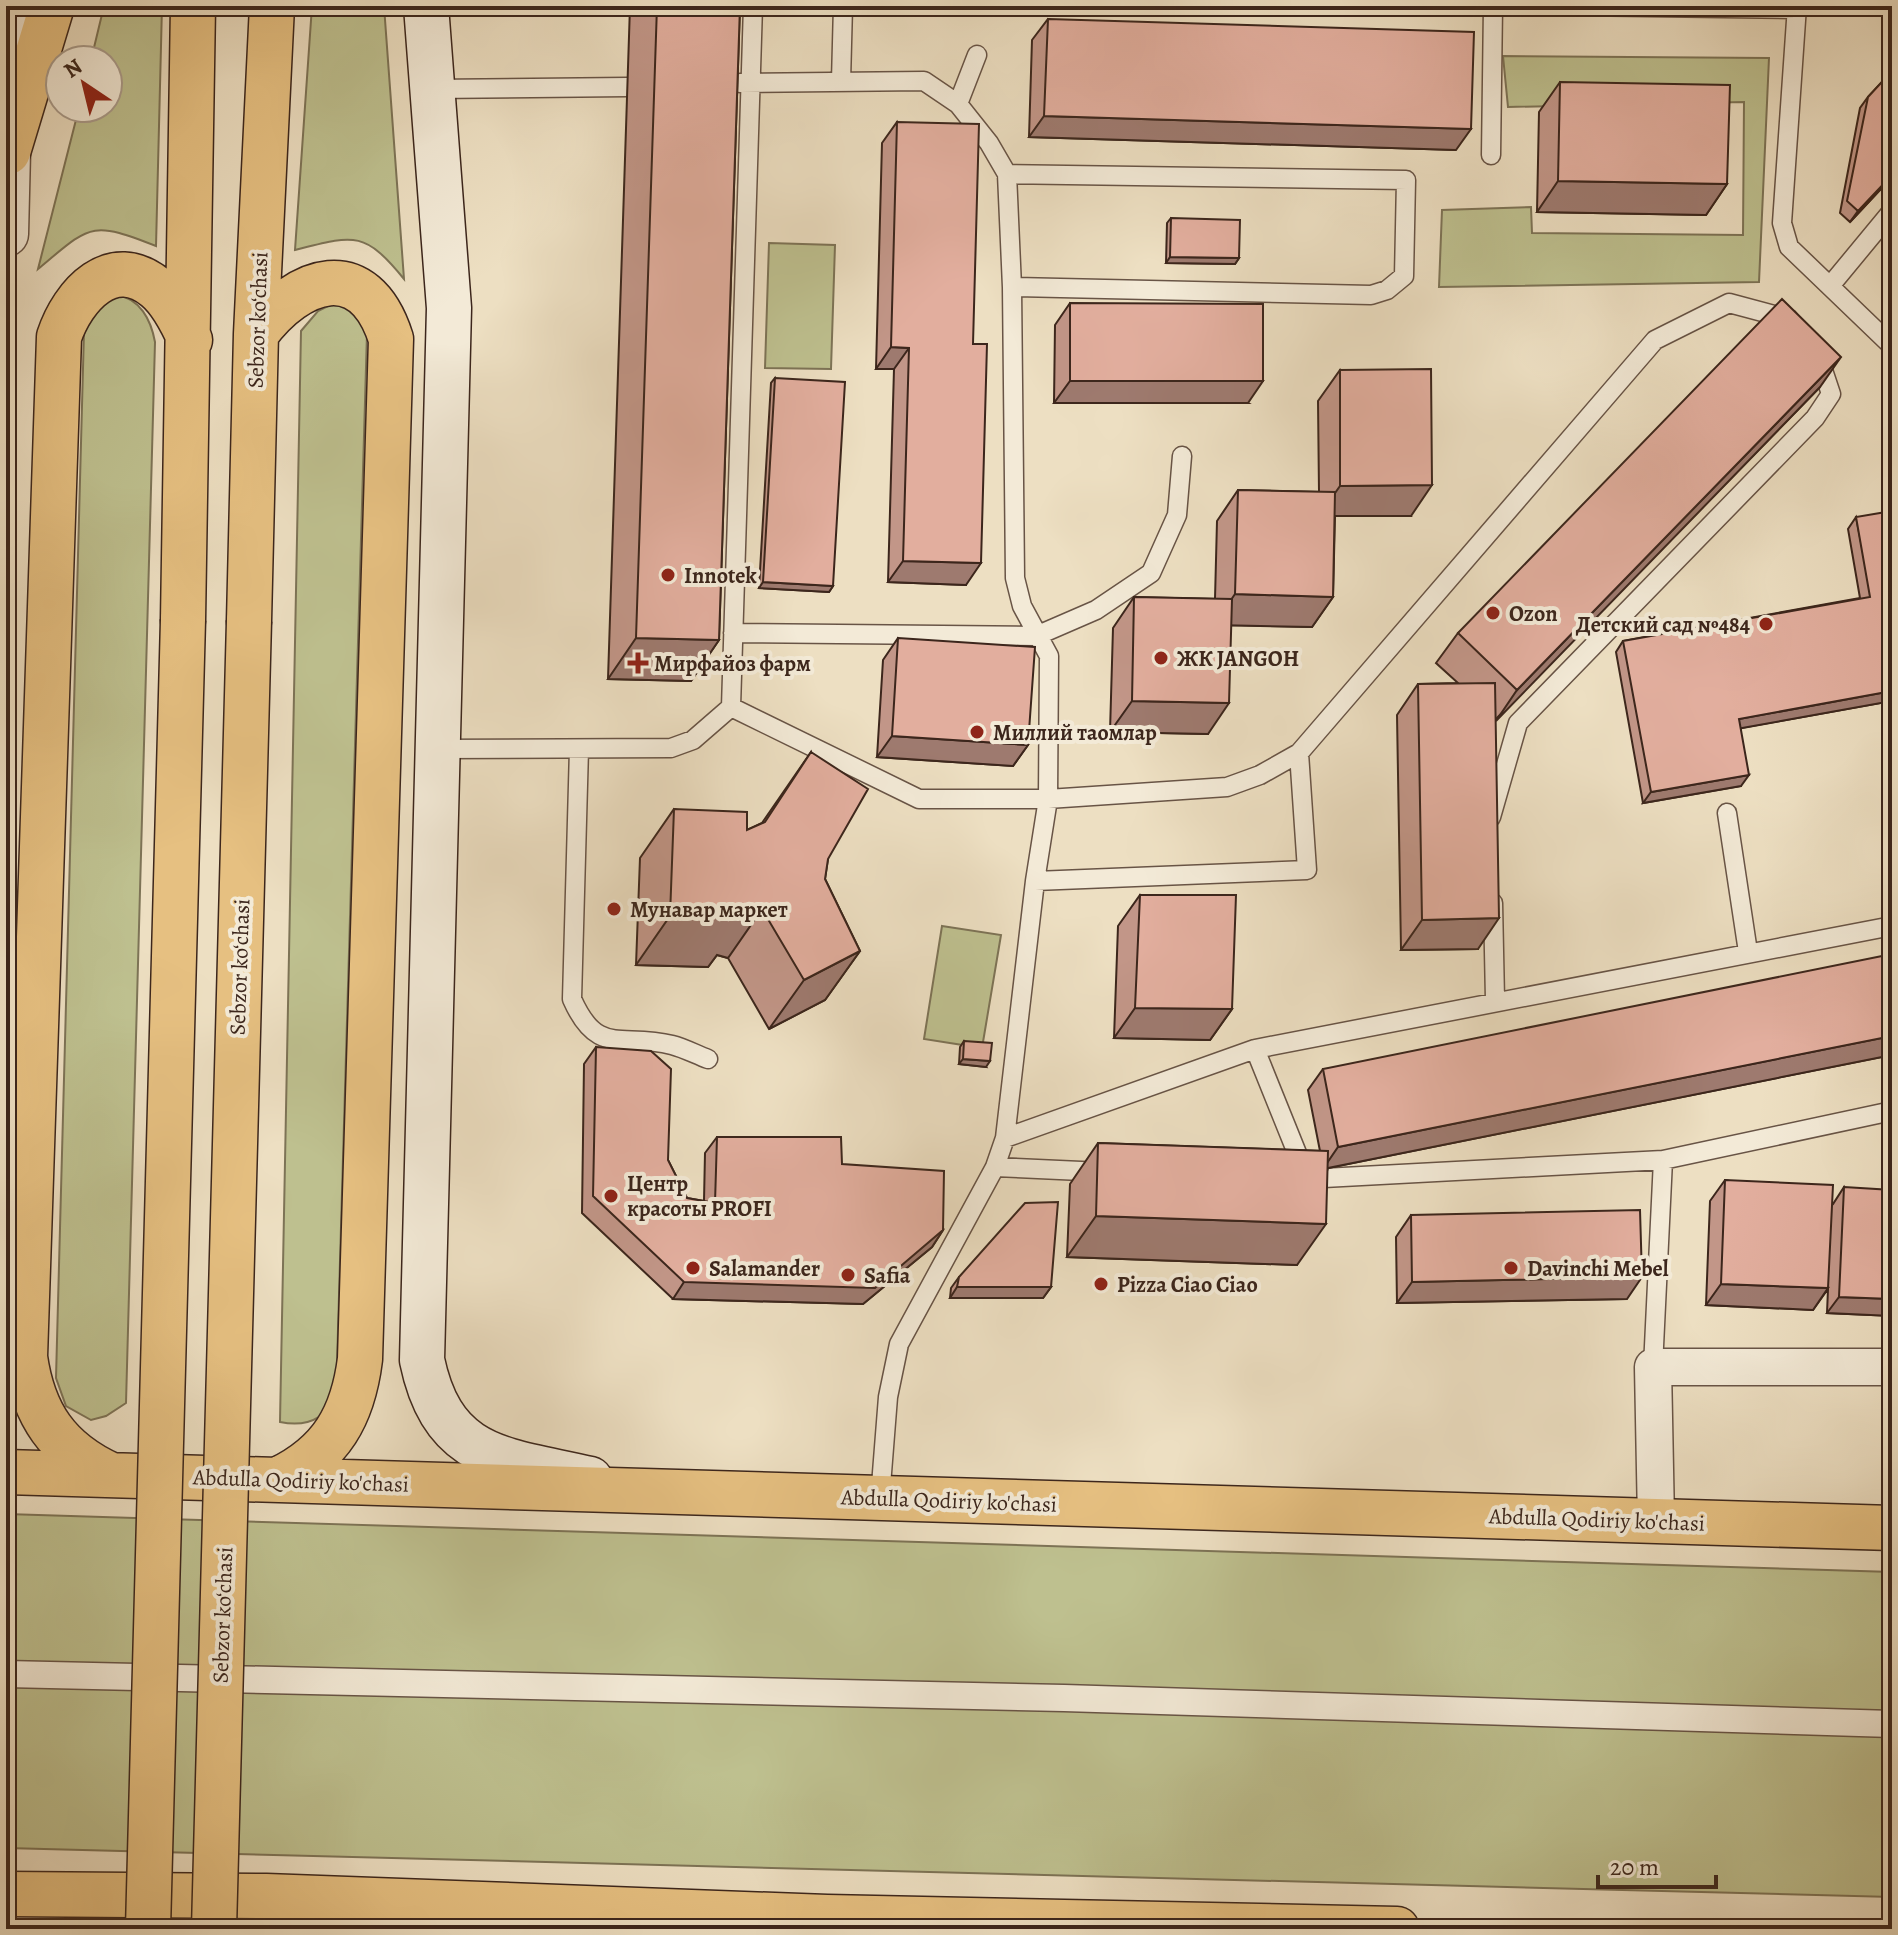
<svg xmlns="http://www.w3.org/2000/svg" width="1898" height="1935" viewBox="0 0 1898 1935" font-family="Alegreya,serif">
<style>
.green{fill:#bec08f;stroke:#7d7356;stroke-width:2}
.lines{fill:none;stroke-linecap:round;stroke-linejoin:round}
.service-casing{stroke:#685446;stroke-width:21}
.pedestrian-casing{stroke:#685446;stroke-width:29}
.minor-casing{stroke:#685446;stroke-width:39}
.tertiary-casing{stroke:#685446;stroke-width:47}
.secondary-casing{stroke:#3c261c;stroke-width:47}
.primary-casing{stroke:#3c261c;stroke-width:47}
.service{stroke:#f3ead7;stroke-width:18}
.pedestrian{stroke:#f3ead7;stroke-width:26}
.minor{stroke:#f3ead7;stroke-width:36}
.tertiary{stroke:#f3ead7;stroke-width:44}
.secondary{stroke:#f3ead7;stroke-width:44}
.primary{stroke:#e6c081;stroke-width:44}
.primary-bridge-casing{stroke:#3c261c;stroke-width:47;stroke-linecap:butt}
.primary-bridge{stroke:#e6c081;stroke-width:44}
.wall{fill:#c29688;stroke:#3c261c;stroke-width:2}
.shaded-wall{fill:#9e7a6f;stroke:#3c261c;stroke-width:2}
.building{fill:#e2ae9e;stroke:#3c261c;stroke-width:2}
.poi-dot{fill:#8f2418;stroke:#f3ead7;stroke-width:3}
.labels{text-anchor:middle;stroke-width:8;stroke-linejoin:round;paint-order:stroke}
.street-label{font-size:22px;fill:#3c261c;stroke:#f3ead7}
.poi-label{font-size:22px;font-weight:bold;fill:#3c261c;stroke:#f3ead7;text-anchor:start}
</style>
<rect width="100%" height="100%" fill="#eddfc2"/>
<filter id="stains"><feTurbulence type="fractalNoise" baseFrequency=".0025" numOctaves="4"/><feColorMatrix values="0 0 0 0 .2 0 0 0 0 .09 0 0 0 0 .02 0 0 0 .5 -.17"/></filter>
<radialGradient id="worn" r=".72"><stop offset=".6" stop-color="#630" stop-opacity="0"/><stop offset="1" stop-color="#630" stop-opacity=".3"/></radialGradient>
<path class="green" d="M104,6H162L156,246C90,220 91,225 38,269L79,108H108V60H91Z
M312,6H384L404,279C364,230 354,235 295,250Z
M1503,56L1769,58L1759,282L1439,287L1442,210L1531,207L1532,233L1743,235L1744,102L1508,107Z
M769,243L835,245L831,369L765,368Z
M116,295C140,298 151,320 155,342L126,1403L106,1416L91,1420L66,1406L56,1378L84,331L87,313Z
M334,303L356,311L367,333L336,1398C324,1420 304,1427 280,1422L301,331L318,311Z
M942,926L1001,935L982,1048L924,1039Z
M6,1514L1892,1572V1897L6,1848Z"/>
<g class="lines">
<g class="service-casing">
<path id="service" d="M1573,6L1796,9
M1797,6L1782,223L1789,247L1892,346
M841,81L843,6
M740,83L924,81L958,104L977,55
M432,89L628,87
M958,104L989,143L1007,174L1012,287L1015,578L1022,606L1049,656L1048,799L1227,787L1260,775L1299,753L1655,340L1729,303L1789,319
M1491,155L1493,6
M1007,174L1406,180L1404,276L1387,290L1371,295L1012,287
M1830,286L1892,211
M733,633L1036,636L1096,610L1151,573L1177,515L1182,456
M731,707L919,799H1048L1035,881L1005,1138L995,1167L899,1344L888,1397L880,1498
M436,749L671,748L693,740L731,707L753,6
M579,749L572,999C598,1058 622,1032 672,1045C684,1048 697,1055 708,1059
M1727,813L1748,952
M1491,817L1518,723L1815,418L1831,394L1819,358
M1035,881L1307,870L1299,753
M1493,903L1495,1000
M1255,1049L1305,1173
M1005,1138L1255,1049L1892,926
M995,1167L1103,1172
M1305,1179L1663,1160L1892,1111
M1653,1367L1663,1160"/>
</g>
<g class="pedestrian-casing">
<path id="pedestrian" d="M6,1674L1064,1698L1892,1724"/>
</g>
<g class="minor-casing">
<path id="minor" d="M1656,1521L1653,1367H1892"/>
</g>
<g class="tertiary-casing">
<path id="tertiary" d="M6,234L8,152L24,6"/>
</g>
<g class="secondary-casing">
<path id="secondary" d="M426,6L449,308L422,1360C443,1461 504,1459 590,1479"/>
</g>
<g class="primary-casing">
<path id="primary" d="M8,152L52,6
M256,334C298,277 364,254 391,339L360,1359C353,1416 331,1454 279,1479
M183,620L193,6
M249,621L256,334L272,6
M6,1472L1892,1528
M111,1475C58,1451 33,1414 25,1357L59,337C73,295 112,252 156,288C172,301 182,322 190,340
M6,1894L266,1896L827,1917L1397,1929"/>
</g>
<use href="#service" class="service"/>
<use href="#pedestrian" class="pedestrian"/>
<use href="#minor" class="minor"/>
<use href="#tertiary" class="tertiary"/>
<use href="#secondary" class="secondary"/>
<use href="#primary" class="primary"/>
<g class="primary-bridge-casing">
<path id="primary-bridge" d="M148,1929L183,620
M214,1929L249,621"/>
</g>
<use href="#primary-bridge" class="primary-bridge"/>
</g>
<path class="wall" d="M630,6H740L719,640L691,681L608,679Z
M1048,19L1456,150L1029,137L1032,40Z
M1892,32V45L1886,40Z
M1892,71V177L1850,222L1840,213L1860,108L1868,97Z
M1560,82L1727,184L1706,215L1537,212L1539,112Z
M897,122L973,344L966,585L888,582L894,369H876L882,143Z
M1171,218L1239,258L1235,264L1166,263L1167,223Z
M1070,303L1248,403H1054L1055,325Z
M1340,370L1411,516H1335L1333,597L1312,627L1231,625L1208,734L1110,732L1113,628L1134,597L1215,599L1217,521L1238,490L1319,492L1318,401Z
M775,378L833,586L829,592L759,588L771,383Z
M1820,387L1495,720L1478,949L1401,950L1397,715L1418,684L1458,683L1436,663L1458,633Z
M1856,517L1892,701L1741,728V786L1643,803L1616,652L1623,641L1860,598L1848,529Z
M898,638L1028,745L1013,766L877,757L883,660Z
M811,752L828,859L825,879L860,951L825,1000L769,1029L728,958L717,955L708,967L636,965L640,858L674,809L747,830L762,823Z
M1140,895L1232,1009L1210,1040L1114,1038L1118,926Z
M964,1041L986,1067L959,1064L960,1047Z
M596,1047L668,1160L687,1198L704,1201L705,1153L717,1137L842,1164L943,1230L932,1247L863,1304L673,1299L582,1213L584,1064Z
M1892,1055L1328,1168L1297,1265L1067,1257L1070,1184L1098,1143L1320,1151L1308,1090L1323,1069Z
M1725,1180L1833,1204L1844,1187L1892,1316L1827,1313L1828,1289L1813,1310L1706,1305L1710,1201Z
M1411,1215L1627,1299L1397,1303L1396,1237Z
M959,1277L1051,1287L1043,1298H950L951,1288Z"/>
<path class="shaded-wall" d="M1044,116L1471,129L1456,150L1029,137Z
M1892,175V177L1850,222L1858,211Z
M1558,181L1727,184L1706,215L1537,212Z
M1170,257L1239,258L1235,264L1166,263Z
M891,347L909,348L894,369H876Z
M1841,357L1820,387L1496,721L1517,690Z
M1070,381H1263L1248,403H1054Z
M1432,485L1411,516H1319L1340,486Z
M903,561L981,563L966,585L888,582Z
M763,582L833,586L829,592L759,588Z
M1235,594L1333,597L1312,627L1214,625Z
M636,638L719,640L691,681L608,679Z
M1892,691V701L1731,730L1739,719Z
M1132,701L1229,703L1208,734L1110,732Z
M892,736L1028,745L1013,766L877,757Z
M1749,775L1741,786L1643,803L1651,792Z
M743,904L762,909L728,958L717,955L708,967L636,965L670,916Z
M1499,918L1478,949L1401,950L1422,920Z
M860,951L825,1000L769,1029L804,980Z
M1135,1008L1232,1009L1210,1040L1114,1038Z
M1892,1036V1055L1323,1169L1338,1147Z
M963,1059L990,1061L986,1067L959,1064Z
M1096,1216L1326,1224L1297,1265L1067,1257Z
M943,1230L932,1247L863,1304L673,1299L684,1282Z
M1642,1277L1627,1299L1397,1303L1412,1282Z
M1721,1284L1828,1288L1813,1310L1706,1305Z
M957,1287H1051L1043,1298H950Z
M1839,1297L1892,1299V1316L1827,1313Z"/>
<path class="building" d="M657,6H740L719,640L636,638Z
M1048,19L1474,32L1471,129L1044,116Z
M1892,71V175L1858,211L1847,201L1868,97Z
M1560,82L1730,85L1727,184L1558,181Z
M897,122L979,124L973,344H987L981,563L903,561L909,348L891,347Z
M1171,218L1240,220L1239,258L1170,257Z
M1782,299L1841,357L1517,690L1458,633Z
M1070,303L1263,304V381H1070Z
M1431,369L1432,485L1340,486V370Z
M775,378L845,382L833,586L763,582Z
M1238,490L1335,492L1333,597L1235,594Z
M1892,511V691L1739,719L1749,775L1651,792L1623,641L1870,597L1856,517Z
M1134,597L1232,599L1229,703L1132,701Z
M898,638L1035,647L1028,745L892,736Z
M1495,683L1499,918L1422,920L1418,684Z
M811,752L868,789L828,859L825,879L860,951L804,980L762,909L743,904L742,918L670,916L674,809L747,812V830L765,822Z
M1140,895H1236L1232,1009L1135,1008Z
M1892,954V1036L1338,1147L1323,1069Z
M964,1041L992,1043L990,1061L963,1059Z
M596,1047L651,1051L671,1069L668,1160L687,1198L715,1203L717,1137H841L842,1164L944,1171L943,1230L875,1288L684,1282L593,1196Z
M1098,1143L1328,1151L1326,1224L1096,1216Z
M1725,1180L1833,1185L1828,1288L1721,1284Z
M1844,1187L1892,1190V1299L1839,1297Z
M1058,1202L1051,1287H957L959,1277L1025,1203Z
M1640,1210L1642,1277L1412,1282L1411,1215Z"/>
<g class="poi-dot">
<circle cx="668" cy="575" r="8"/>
<circle cx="1493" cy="613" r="8"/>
<circle cx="1766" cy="624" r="8"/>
<circle cx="1161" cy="658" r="8"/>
<path d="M634 651h8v8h8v8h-8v8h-8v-8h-8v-8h8z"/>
<circle cx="977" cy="732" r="8"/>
<circle cx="614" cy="909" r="8"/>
<circle cx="611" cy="1196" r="8"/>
<circle cx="693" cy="1268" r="8"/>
<circle cx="1511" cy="1268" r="8"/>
<circle cx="848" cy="1275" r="8"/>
<circle cx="1101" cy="1284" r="8"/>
</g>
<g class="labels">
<g class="street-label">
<text transform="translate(257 320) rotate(-88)" y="8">Sebzor ko‘chasi</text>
<text transform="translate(239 967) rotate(-88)" y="8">Sebzor ko‘chasi</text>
<text transform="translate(301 1480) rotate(2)" y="8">Abdulla Qodiriy ko'chasi</text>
<text transform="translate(949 1500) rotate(2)" y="8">Abdulla Qodiriy ko'chasi</text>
<text transform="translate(1597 1519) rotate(2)" y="8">Abdulla Qodiriy ko'chasi</text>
<text transform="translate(222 1615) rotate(-88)" y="8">Sebzor ko‘chasi</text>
</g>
<g class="poi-label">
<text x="684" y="583">Innotek</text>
<text x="1509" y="621">Ozon</text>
<text x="1750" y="632" text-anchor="end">Детский сад №484</text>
<text x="1177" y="666">ЖК JANGOH</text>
<text x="654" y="671">Мирфайоз фарм</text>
<text x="993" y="740">Миллий таомлар</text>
<text x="630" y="917">Мунавар маркет</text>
<text x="627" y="1191">Центр<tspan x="627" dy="25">красоты PROFI</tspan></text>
<text x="709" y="1276">Salamander</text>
<text x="1527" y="1276">Davinchi Mebel</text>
<text x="864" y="1283">Safia</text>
<text x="1117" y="1292">Pizza Ciao Ciao</text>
</g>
</g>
<rect width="1898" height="1935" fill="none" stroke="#eddfc2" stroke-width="32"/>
<rect x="8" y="8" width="1882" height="1919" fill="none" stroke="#3c261c" stroke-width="4"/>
<rect x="16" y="16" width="1866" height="1903" fill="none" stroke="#3c261c" stroke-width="2"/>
<g transform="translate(84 84) rotate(325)"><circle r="38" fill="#f3ead7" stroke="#aa9c8c" stroke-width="2"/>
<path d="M0-6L14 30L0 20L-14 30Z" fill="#8f2418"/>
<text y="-12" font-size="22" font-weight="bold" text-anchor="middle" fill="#3c261c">N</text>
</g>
<path d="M1598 1875v12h118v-12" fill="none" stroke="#3c261c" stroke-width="4"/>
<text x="1610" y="1875" font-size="24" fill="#3c261c" stroke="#f3ead7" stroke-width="6" paint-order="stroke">20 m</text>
<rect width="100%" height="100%" filter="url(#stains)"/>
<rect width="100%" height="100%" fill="url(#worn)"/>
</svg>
